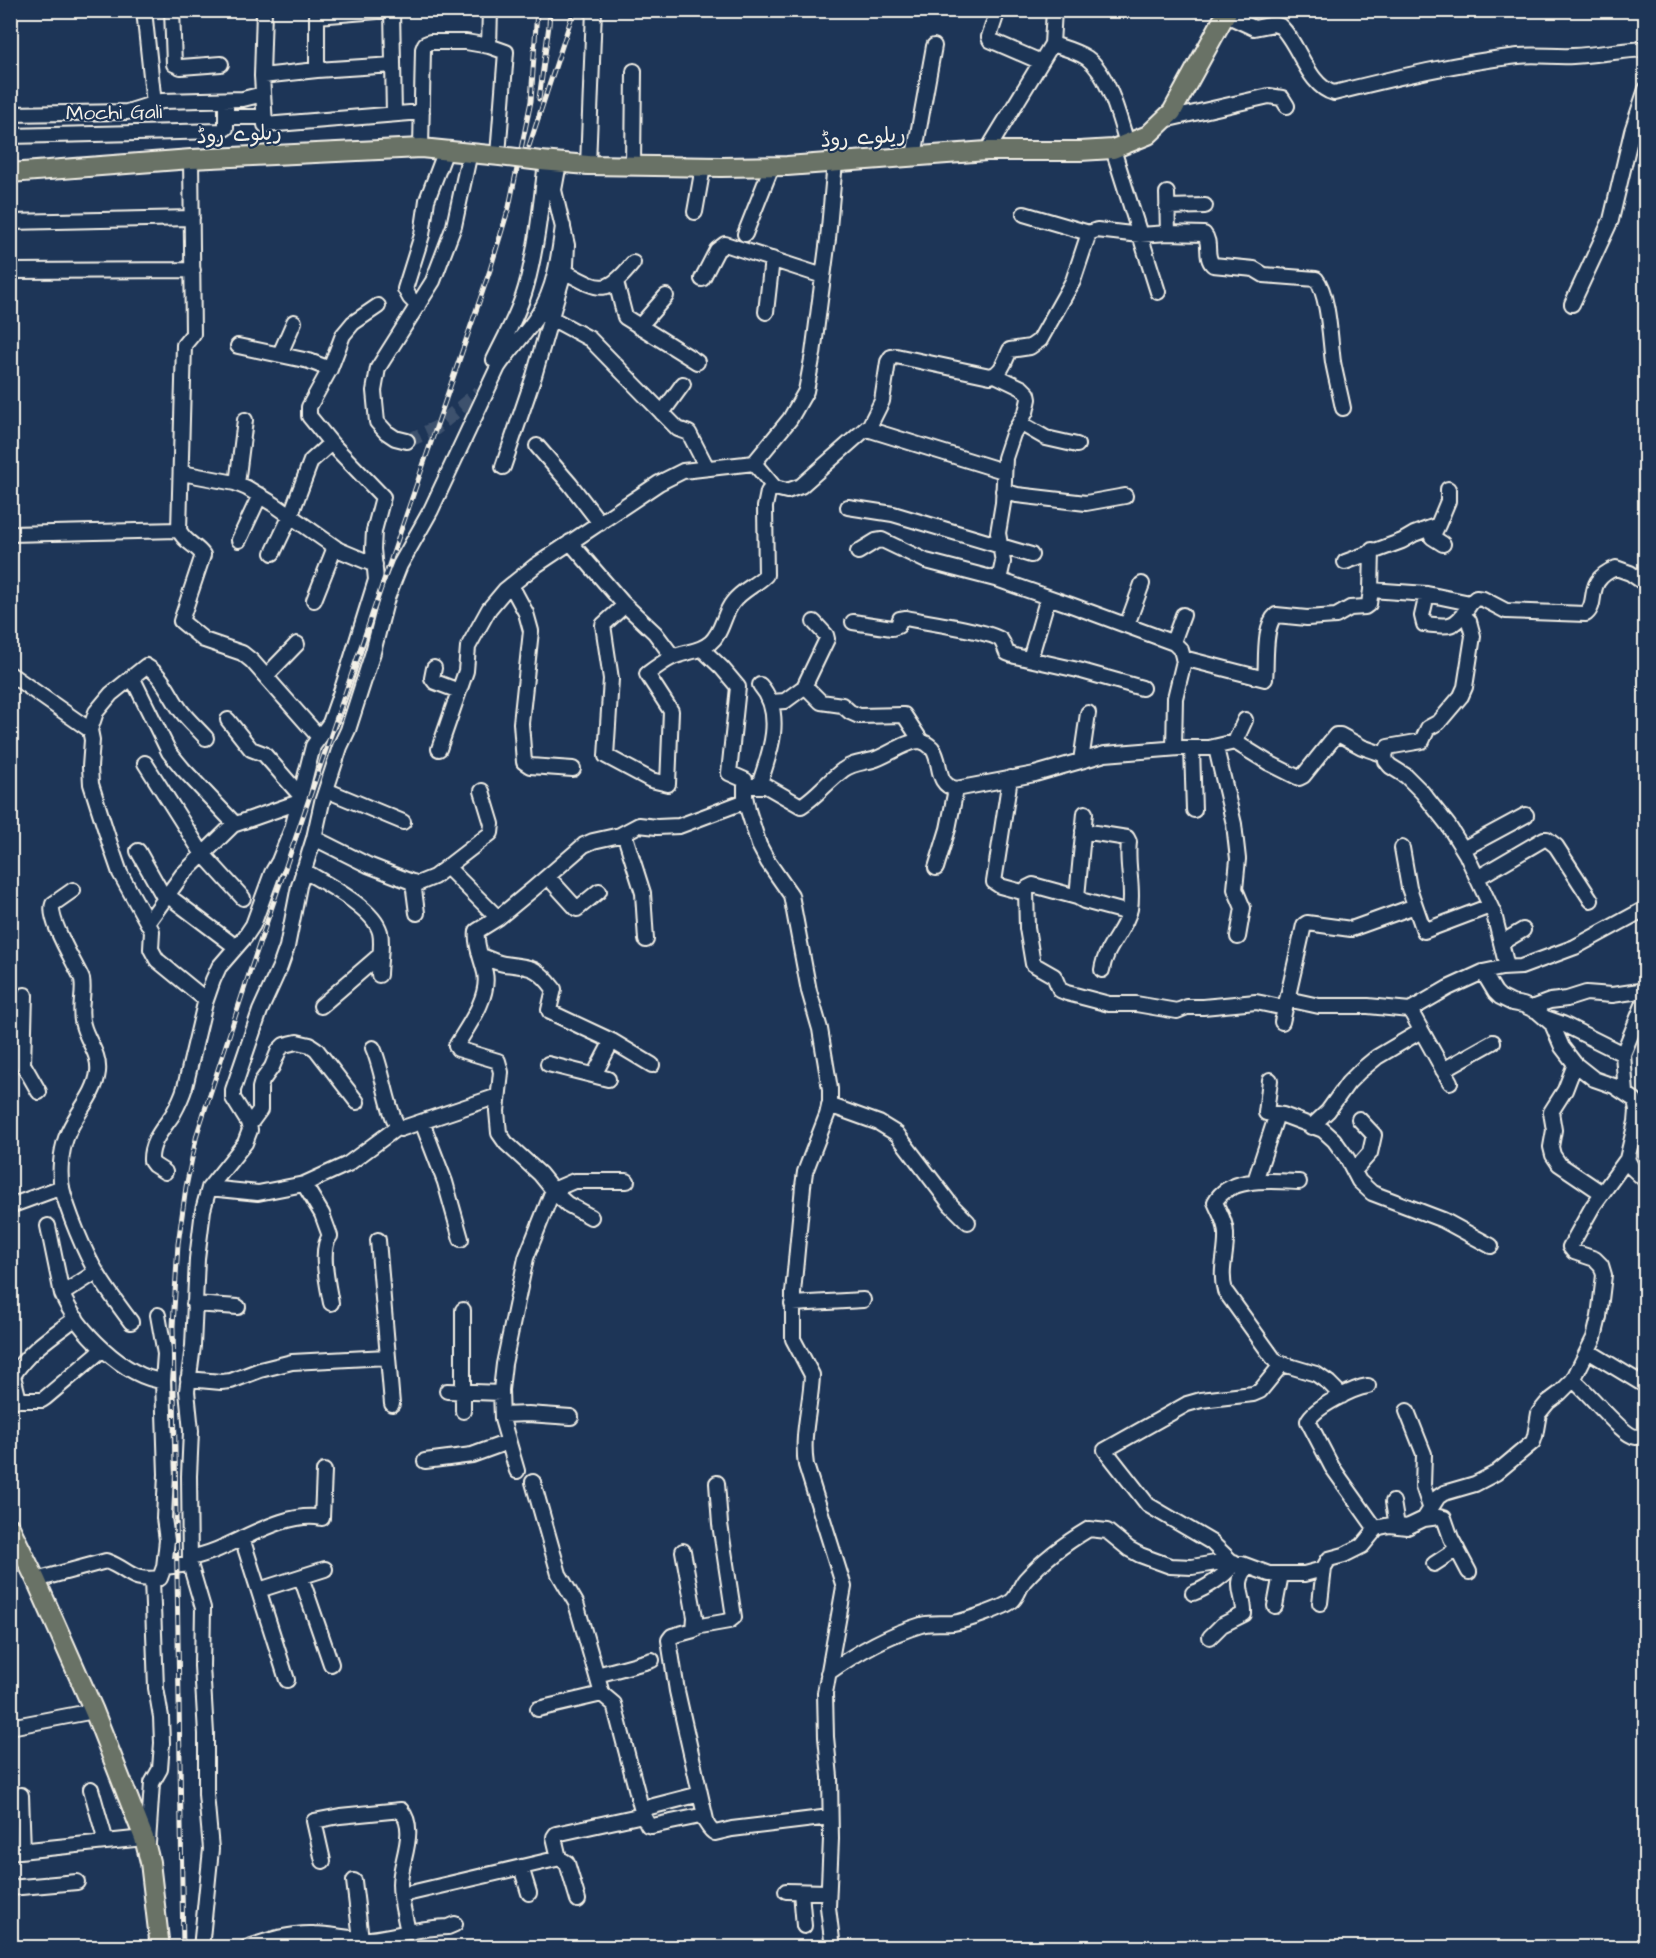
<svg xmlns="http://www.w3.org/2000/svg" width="1656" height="1958" viewBox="0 0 1656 1958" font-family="'Architects Daughter','Playpen Sans Arabic',sans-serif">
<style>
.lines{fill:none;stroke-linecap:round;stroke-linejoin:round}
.minor-tunnel{stroke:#3d516d;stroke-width:14;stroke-dasharray:14 7;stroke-linecap:butt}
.minor-casing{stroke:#f4f1e8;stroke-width:18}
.major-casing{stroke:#f4f1e8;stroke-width:22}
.minor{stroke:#1d3557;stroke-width:14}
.major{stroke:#697266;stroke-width:18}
.rail-casing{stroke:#f4f1e8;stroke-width:5}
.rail{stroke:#1d3557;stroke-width:3;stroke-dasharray:9;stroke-linecap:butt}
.major-bridge-casing{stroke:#f4f1e8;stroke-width:22;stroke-linecap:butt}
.major-bridge{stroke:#697266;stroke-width:18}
.labels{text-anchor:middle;stroke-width:4.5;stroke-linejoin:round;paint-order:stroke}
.street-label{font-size:21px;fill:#f4f1e8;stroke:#1d3557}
</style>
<rect width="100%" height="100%" fill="#1d3557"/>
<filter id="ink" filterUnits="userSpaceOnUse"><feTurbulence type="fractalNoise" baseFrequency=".0167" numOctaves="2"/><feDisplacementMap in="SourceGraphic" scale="12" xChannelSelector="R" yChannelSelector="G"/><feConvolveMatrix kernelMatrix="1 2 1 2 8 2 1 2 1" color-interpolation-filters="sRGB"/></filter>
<g filter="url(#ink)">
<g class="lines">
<path class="minor-tunnel" d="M407,441L436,428L479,392"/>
<g class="minor-casing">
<path id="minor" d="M144,10L154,104
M172,10L174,64L181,67L221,64
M264,10L262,76L265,125L422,112
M317,10V70
M392,10L394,114
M490,10L489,46L506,52L498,155
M998,10L989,37L990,40L1041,62
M1226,15L1254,28L1274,24L1280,26C1299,43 1308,87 1334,93C1395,78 1455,63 1518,56C1537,54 1554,57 1573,56C1597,55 1621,50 1646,49
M317,16L390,10
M1052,44C1064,48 1076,51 1087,58C1109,74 1119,118 1127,143
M262,76L317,70L393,65
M10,114L127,112L162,101L243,99L263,94
M227,117H263
M1164,120L1269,96L1282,98L1287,106
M10,136L221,131L226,128V100
M421,148L423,49L425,44L430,42H466L489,46
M1113,149L1158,292
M987,151L1052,44L1054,10
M914,156L934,46
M588,165L594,10
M633,165L634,71
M1167,193L1168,233
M1167,207L1205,206
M695,212L703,167
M1024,214L1089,233L1097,230L1140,235L1168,233L1204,234C1212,243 1204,256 1213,265L1254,269L1264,275L1316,279C1329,295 1330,341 1333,362C1336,378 1340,393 1343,408
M10,222L192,218
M745,234L772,166
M10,271L193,270
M564,271C599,290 606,297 633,263
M702,279L717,250L725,244L823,276
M616,282L625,317L697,362
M1572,304L1611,220L1632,131L1646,89
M418,306L410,298L405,289L422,235L427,200L446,150
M766,312L772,259
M551,318L590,339L678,429L689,433L707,468
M639,327L666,296
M238,346L309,361L330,369
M280,354L294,322
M494,360C505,337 519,313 526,287C537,247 541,204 546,162
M995,375L1022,388L1028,394L1029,399L1026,412L1013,434L1005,458L1003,503L998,533L1003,562L999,580
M662,413L683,384
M1020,423L1046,438L1077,445
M867,429L1003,471
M407,441L395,438L386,432L377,422L374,391L378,368L433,281L454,226L470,152
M537,446L570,484L600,523
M754,463L775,488L787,491L801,486L870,425L882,401L888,362L891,357L896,356L990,376C1002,374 1005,360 1010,350L1030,347L1040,340L1073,281L1089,233
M503,467L534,376L566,265L567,245L554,190L559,163
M182,473L235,483L247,488L275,505L339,550L375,565
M237,484L245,420
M1003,491L1017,495L1086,503L1125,496
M848,507L893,514L1031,555
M1438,525L1432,537L1443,544
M179,530C184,542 196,545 203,555L181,621L204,640L242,653L252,661L319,737
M10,534L179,530L184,345L193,334L191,159
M239,540L260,495
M570,542L622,602L655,633L673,657
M858,552L876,541L882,540L926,561L999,580L1071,605L1174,643L1181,650L1184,661L1175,698L1174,748
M273,553L290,517L311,461L331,443
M1345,562L1402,541L1414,534L1438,525L1448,501V489
M511,585L526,613L531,631L521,723L524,762L530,766L573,769
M1371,590L1372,550
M1427,594L1422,616L1424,624C1445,626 1454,630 1466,610C1469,605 1471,602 1476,598L1483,599L1506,611L1586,614C1600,602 1583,581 1616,568L1630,573L1646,584
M314,600L335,547
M625,605L603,625L611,679L606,756L651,780L668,784L671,711L647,674C655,668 663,662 671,658C684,651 699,653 710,643C723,632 723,614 733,602C742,590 756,585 766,575L765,507L768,492L773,486
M853,622L892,628L898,626L900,619L906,618C923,622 992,631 1001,640C1004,644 1005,649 1007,653L1015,656L1078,670L1142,688
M1127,625L1142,584
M1173,642L1183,615
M702,649L722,668L738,687L729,773L745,780V796L748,810L759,845L768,862L791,895L809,991L820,1029L830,1089V1102L827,1115L805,1172L803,1186L793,1293V1339L812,1375C811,1406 801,1434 806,1465L844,1587L825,1693L826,1737L830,1777L831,1839L828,1907L833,1948
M1183,658L1265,679C1267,663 1263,626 1276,615L1307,618L1336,616L1350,608L1365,607L1369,604L1371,590L1427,594L1470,603
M1030,659L1048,597
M434,668L432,678L435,682L459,691
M10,674L90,730
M266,676L297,644
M132,677L169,752L183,769L235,824
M804,687L827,639L826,635L814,622
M771,702L785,701L804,687L807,688L821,702L842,705L850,712L859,716L904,715L921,741
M228,720L251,749L264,754L300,795
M206,738C198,729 189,721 182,712C170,697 164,676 146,666L111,694L96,712L90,730L92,740L90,767L91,784L110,844L120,873L152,931L151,949L157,960L206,1000
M1235,742L1245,720
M1192,748L1194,810
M1216,748L1234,824L1238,859L1235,889L1243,908L1238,937
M439,749L466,671L468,647L489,609L505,590L535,566L659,483L683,471L754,463L790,419L806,391L813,354L828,239L835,162
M1385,755L1388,747L1422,741L1428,728L1439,722L1461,696L1465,687L1473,636L1469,621L1463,615
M1081,761L1088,713
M145,763L202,853L243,898
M1010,778L994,882L1000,886L1026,893
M759,785C770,754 785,713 760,685
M745,786H766L801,806C816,797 828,781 843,770C852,763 862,763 873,760C887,756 906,741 920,741C925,742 929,745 932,748C943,762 934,784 956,789L1035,774L1105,754L1179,748H1209L1235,742L1269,763L1299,778L1303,776L1336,735H1340L1362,747L1385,755L1386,761L1390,766L1406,776L1422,792L1448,825L1466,854L1494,914L1507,967
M326,790L403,822
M1085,813L1077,897L1033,885L1027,888L1026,891L1027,928L1033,964L1054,976L1060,990L1067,993L1109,1004H1136L1177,1011L1187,1007H1203L1256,1002L1285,1008
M1083,831L1127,838L1129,842C1126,865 1134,888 1130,909C1125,931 1105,947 1102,970
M624,833L643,893L646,940
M314,838L368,865L417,884L434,877L491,833L492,824L482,791
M1402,848L1409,888L1424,931L1490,906
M1463,849L1526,815
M138,851L165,899
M447,867L498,918
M936,868L948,829L956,789
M303,870C324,883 373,907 380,932C383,945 379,962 379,975
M548,877L577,909L599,891
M1477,878L1544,839H1547L1556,846L1591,900
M413,882L417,913
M73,890L53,904C47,919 75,963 82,979C85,995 78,1009 83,1025C87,1041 100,1054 98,1072C95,1097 74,1114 66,1138C61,1152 59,1173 62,1188C67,1210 85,1254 97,1273C107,1290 119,1306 131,1322
M167,895L236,947
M1077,897L1084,901L1129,913
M148,922L182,875L233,825L299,802
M1501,943L1523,930
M481,956C488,958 496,963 504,964C530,967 537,966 554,989L549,1010L550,1012L612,1041L652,1065
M25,995L23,1064L39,1092
M1287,999L1319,1006H1368L1410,1010L1448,988L1483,972L1502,968L1521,967L1575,947L1643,910
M321,1006L380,955
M1531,1008L1550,1001L1567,999L1586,993L1612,995L1646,990
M1410,1010L1450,1082
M1546,1018L1563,1024L1623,1054
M1282,1022L1304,925L1307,923L1351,929L1415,906
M373,1048C383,1069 388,1117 400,1129L498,1096
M548,1064L608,1079
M1575,1064L1565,1090L1551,1112L1554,1130L1551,1147L1553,1155L1559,1164L1602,1193
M1443,1070L1493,1042
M594,1075L612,1041
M1270,1080L1266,1113L1283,1115L1323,1130L1334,1140L1347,1158L1359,1181L1372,1193L1443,1220L1491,1246
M1626,1093L1623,1054L1646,998
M829,1105L879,1123L897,1134L951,1205L968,1222
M422,1122L445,1182L461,1239
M249,1125L260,1110V1088L262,1081L272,1067L279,1050L284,1045L297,1042L310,1045L316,1049L357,1102
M1311,1127L1328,1111L1348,1083L1360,1071L1377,1057L1421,1031
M1627,1159L1632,1168L1646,1181
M1354,1171L1370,1153L1374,1135L1359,1119
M165,1172L154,1165L151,1161C150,1142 163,1129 173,1114C178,1105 182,1097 185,1087L205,1003L213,980L219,967L245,937L253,925L272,873L279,861L292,829L313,746L330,723L343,686L376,580L373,549L374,531L383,497L331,443L309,416V407L330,369L343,335L353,323L378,306
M1255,1181L1277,1114
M1299,1182C1273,1181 1229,1176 1215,1202C1219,1212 1226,1222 1226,1234C1227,1255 1219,1270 1225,1291L1276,1362L1316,1374L1329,1383L1342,1396
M304,1184L322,1214L330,1236C319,1249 328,1286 331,1303
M209,1188L258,1193L304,1184L348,1164L398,1127
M10,1206L62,1187
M591,1217L567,1204L557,1195L540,1174L506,1143L499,1133L497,1111L501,1072L498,1061L458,1049L456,1046C468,1026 490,997 485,973C482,960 475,944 477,931L498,918L533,889L584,845L593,841L620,835L639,825L657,827L679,826L746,801
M48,1226L62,1294C77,1330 124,1377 163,1381
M378,1240L392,1404
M62,1294L96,1272
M194,1304L238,1307
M792,1304L863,1300
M158,1315L165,1354L163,1381L166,1474L164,1518L167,1540L164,1567
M1588,1351L1646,1386
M188,1379L221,1382L231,1381L260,1370L292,1362L387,1357
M1573,1380C1587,1390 1622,1436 1636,1437C1638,1437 1644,1435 1646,1435
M1368,1386C1353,1388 1315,1407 1308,1421L1332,1467L1376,1529
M447,1391L501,1393
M10,1400H42L45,1398L103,1349
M19,1400L13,1376C28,1351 52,1336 76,1318
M463,1411V1310
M1407,1411L1424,1454L1423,1486L1431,1510
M502,1415L528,1414L571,1417
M425,1461L472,1455L508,1442
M517,1471L502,1419L501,1390L504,1364L526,1258L553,1190L574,1181H627
M1393,1502L1397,1526
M1424,1519L1439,1517L1444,1518L1451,1538L1469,1572
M242,1538L287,1680
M683,1551L695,1617L694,1630L672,1636L669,1640L677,1691L706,1820
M191,1558C202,1555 213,1552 223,1547C251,1535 291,1511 322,1518L324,1471
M1232,1562L1211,1542L1148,1505L1105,1450L1187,1404L1201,1400L1253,1394L1260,1391L1282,1364
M190,1564L189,1476L191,1431L187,1391L193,1346L197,1259L203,1210L209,1188L245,1143L250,1130L248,1122L233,1098V1090L260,1011L280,967L287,947L299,886L314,838L322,802L340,747L348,730L373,652L387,598L400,565L431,510L498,367C510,349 526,334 538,315C555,289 559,256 563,226
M1434,1564L1457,1549
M301,1577L331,1664
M36,1580L106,1561C131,1570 129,1582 160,1578L164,1567L190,1564L203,1608L202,1666L206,1734V1794L211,1849L201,1948
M259,1590L325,1569
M1193,1593C1205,1589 1230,1573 1234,1562
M1320,1603L1324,1568
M1275,1606L1281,1574
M695,1627L729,1621L734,1617L720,1524L717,1483
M1210,1637L1222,1625L1244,1614C1245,1595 1232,1584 1248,1567
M828,1673C856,1653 888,1635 921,1625C932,1622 942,1624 953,1623C965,1621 1005,1608 1013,1600C1018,1595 1020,1586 1025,1580C1042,1561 1067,1542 1089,1529L1107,1531L1129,1549L1140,1555L1170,1566L1192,1567L1227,1561L1242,1564L1269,1574H1304L1323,1569L1329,1559L1344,1555L1362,1546L1376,1529L1380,1527L1390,1525L1407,1527L1424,1519L1438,1497L1444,1493L1475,1484L1496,1473L1533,1442L1535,1436L1539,1413L1548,1402L1560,1393L1573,1380L1594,1338L1599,1317L1604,1275L1601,1265L1595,1259L1574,1252L1570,1247L1593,1206L1627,1159L1636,1122L1637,1110L1635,1100L1614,1086L1594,1079L1575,1064L1562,1047L1552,1024L1537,1011L1523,1005L1512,1003L1500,997L1495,992L1483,972
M597,1675L652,1660
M538,1709L602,1694
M10,1727L94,1711
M91,1789L106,1842
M21,1795L23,1851
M642,1809L700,1794
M643,1815L648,1825L652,1826L700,1816C707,1821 708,1830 715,1833L732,1829L830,1817
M148,1843L152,1783L160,1769L162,1743L161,1717L156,1688L152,1579
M10,1852L144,1838
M559,1858L567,1863L578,1900
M323,1861L314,1821L340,1816L401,1810C418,1830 400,1861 400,1884C400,1900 405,1916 408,1932
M521,1867L529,1893
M354,1881L361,1939
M10,1888L77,1882
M786,1891L828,1892
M801,1892L804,1926
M402,1895L556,1859L559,1858L554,1837L556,1834L643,1815L614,1704L602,1694L576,1603L559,1574L533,1482
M246,1948C269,1940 291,1933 314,1934C333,1934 351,1940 370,1939C396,1936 422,1927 448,1927L455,1924"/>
</g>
<g class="major-casing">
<path id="major" d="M541,161L588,165L721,167L787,166L987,151H1080L1113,149L1148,135L1172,112L1228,10
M10,173L191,159L421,148L500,156
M10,1527L36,1580L94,1711L144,1838L150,1862L160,1948"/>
</g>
<use href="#minor" class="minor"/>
<use href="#major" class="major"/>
<g class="rail-casing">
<path id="rail" d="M539,99L549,25L550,10
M529,146L574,10
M183,1948L173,1326L178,1244L186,1187L197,1134L249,974L490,270L509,207L531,101L537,10"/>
</g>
<use href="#rail" class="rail"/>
<g class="major-bridge-casing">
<path id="major-bridge" d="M500,156L541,161"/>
</g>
<use href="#major-bridge" class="major-bridge"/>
</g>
</g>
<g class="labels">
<g class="street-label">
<text transform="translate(114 112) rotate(-1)" y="7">Mochi Gali</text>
<text transform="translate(239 134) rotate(-3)" y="7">ریلوے روڈ</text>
<text transform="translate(863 137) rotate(-4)" y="7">ریلوے روڈ</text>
</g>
</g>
<rect width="1656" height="1958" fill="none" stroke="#1d3557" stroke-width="36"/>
<rect x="18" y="18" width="1620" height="1922" fill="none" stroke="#f4f1e8" stroke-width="2" filter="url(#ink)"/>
</svg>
